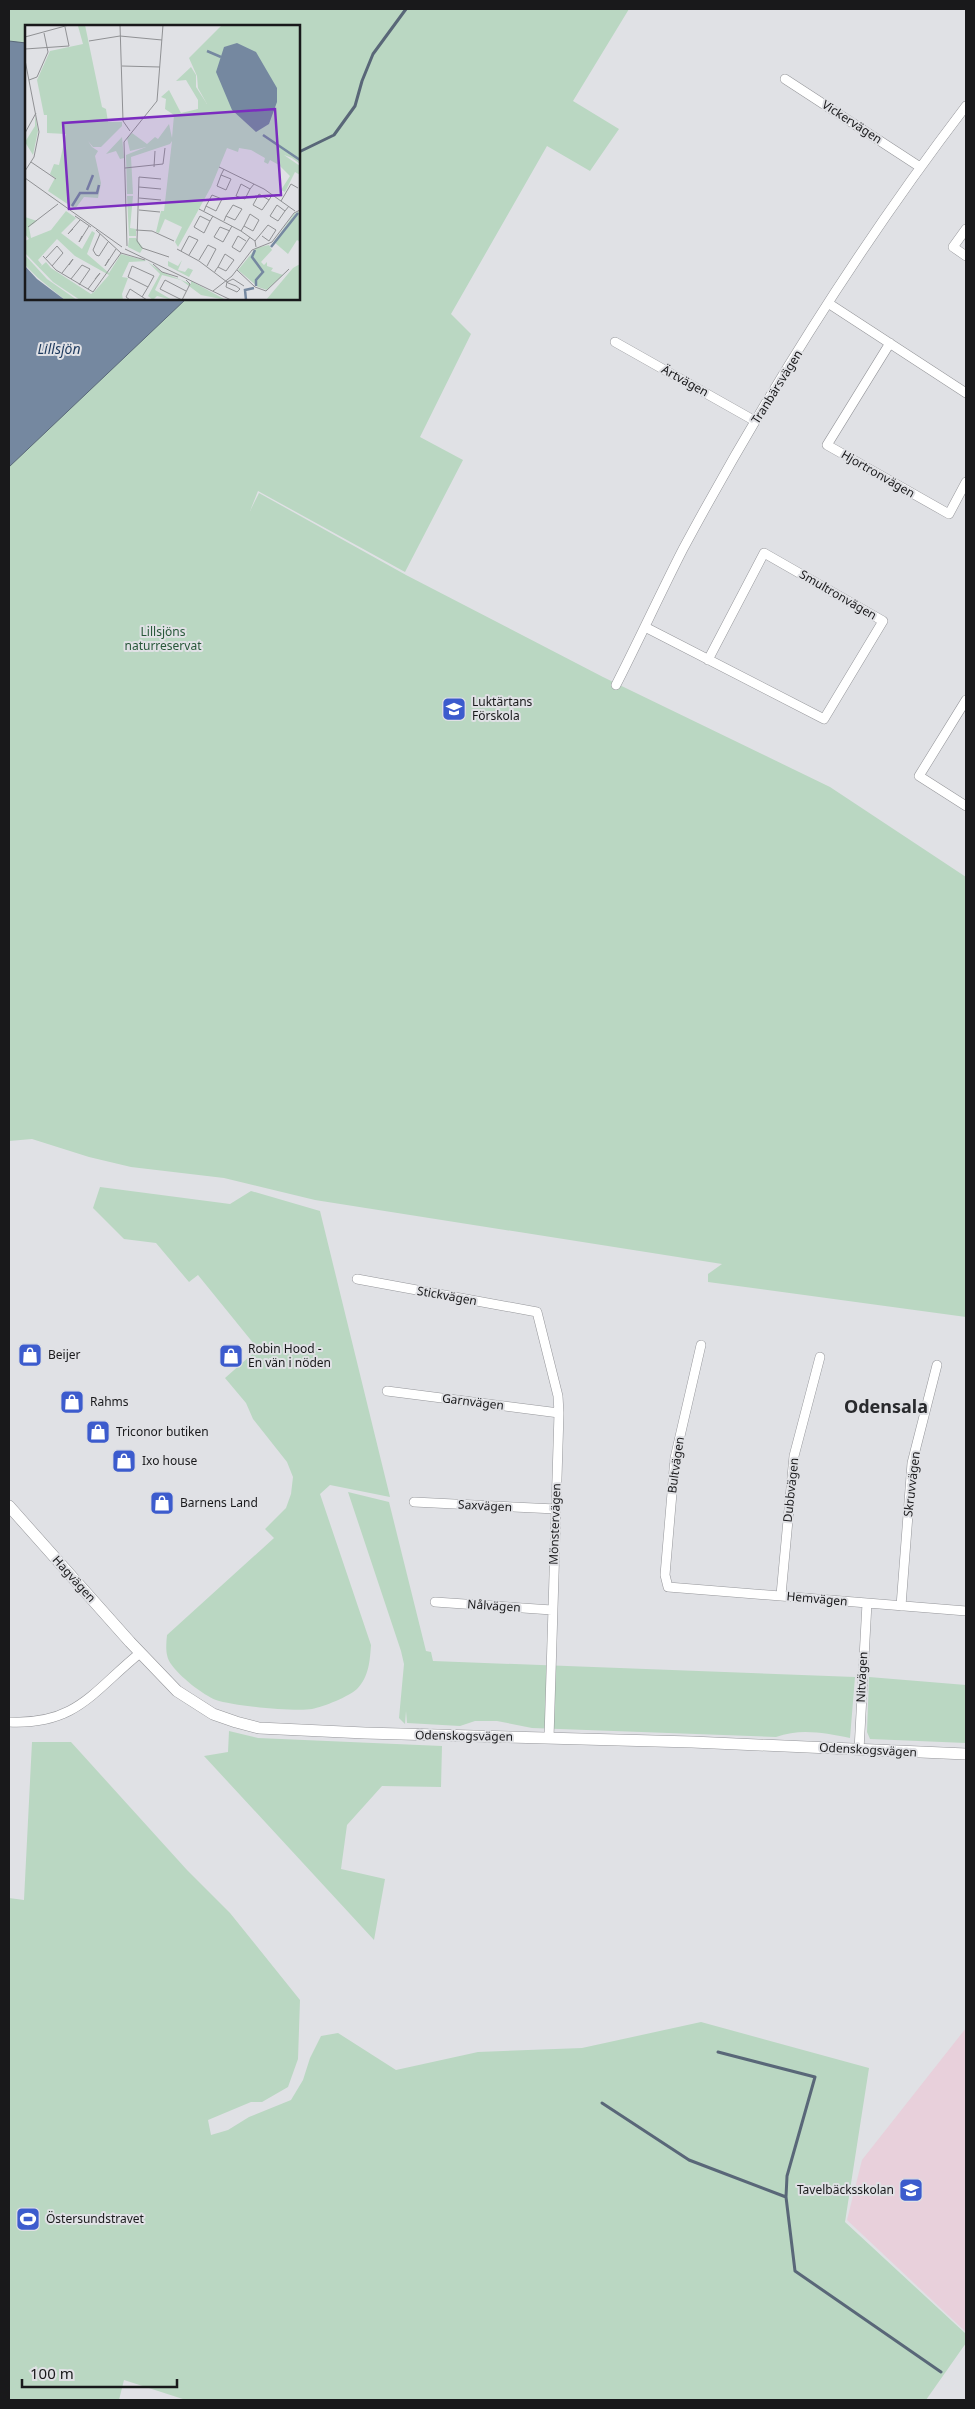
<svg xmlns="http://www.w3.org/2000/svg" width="975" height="2409" viewBox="0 0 975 2409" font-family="'Noto Sans',sans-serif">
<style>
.education{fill:#e8d0db}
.green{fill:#bad7c2;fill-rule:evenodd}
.water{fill:#7588a0;stroke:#596778}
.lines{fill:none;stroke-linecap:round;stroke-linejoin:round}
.stream{stroke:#596778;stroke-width:3}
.minor-casing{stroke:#95969a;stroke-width:10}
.tertiary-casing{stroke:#95969a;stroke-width:12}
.minor{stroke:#fff;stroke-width:9}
.tertiary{stroke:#fff;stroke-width:11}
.labels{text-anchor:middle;stroke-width:4;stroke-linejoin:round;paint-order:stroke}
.street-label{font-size:12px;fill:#19191b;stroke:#e0e1e5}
.park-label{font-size:12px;fill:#275739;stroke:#e0e1e5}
.poi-label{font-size:12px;fill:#19191b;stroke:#e0e1e5;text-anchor:start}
.water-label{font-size:14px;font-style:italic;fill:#1c395d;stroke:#e0e1e5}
.district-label{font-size:18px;font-weight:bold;fill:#292a2d;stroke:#e0e1e5}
.inset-river{fill:none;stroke:#7588a0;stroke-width:2.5}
.inset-road{fill:none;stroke:#909194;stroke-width:1}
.view{fill:#7b2cbf;fill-opacity:0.15;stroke:#7b2cbf;stroke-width:2.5}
.inset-edge{fill:none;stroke:#19191b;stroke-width:2.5}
</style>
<rect width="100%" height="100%" fill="#e0e1e5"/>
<path class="education" d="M966,2028V2332L847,2220L862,2160Z"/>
<path class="green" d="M9,9H629L573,101L619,129L590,171L547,146L451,314L471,334L420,437L463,460L405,572L258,491L250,511L259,493L406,575L603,677L830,787L966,877V1317L708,1282V1274L722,1264L315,1200L224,1178L131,1167L89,1157L32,1139L9,1141ZM26,26H299V299H26Z
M100,1187L230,1204L251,1191L320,1211L390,1497L330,1485L320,1494L371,1645C370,1660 369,1677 357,1689C350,1696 323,1707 312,1709C296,1712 233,1706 216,1700C203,1695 179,1676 171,1664C165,1656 166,1645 167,1635L274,1538L265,1529L286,1508L291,1494L293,1477L287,1462L253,1419L246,1403L225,1378L258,1349L198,1275L189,1282L156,1243L124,1239L93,1208Z
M348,1492L389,1502L426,1651L431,1652L433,1661L855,1677L850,1738C824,1733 801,1728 776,1737L532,1728L497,1721H475L460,1726L407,1723L406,1711L405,1724L399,1718L404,1664L401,1651Z
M869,1677L966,1685V1743L870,1739L867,1732Z
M229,1731L258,1738L442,1746L441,1787L382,1786L347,1825L341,1869L385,1879L374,1940L204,1756L228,1752Z
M32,1742H71L187,1870L230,1913L300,2000L298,2059L288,2087L262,2102H251L208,2120L211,2135L228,2130L249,2117L291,2100L303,2080L310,2058L321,2036L338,2033L396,2070L478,2052L582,2048L701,2022L869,2068L845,2222L966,2334V2343L926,2400H186L124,2380L119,2400H9V1898L24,1900Z"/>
<path class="water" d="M9,41L26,43V299H186L9,467Z"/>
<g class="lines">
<path class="stream" d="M299,152L334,135L355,106L362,81L373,54L406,9
M718,2052L815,2077L787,2176L786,2197L795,2271L941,2372
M602,2103L689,2160L786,2197"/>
<g class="minor-casing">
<path id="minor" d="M785,79L920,167
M966,229L953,247L966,256
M828,303L966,393
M615,342L755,421
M890,343L827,445L949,514L966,482
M645,627L824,719L883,621L764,553L708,660
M616,685C639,640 660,594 683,549C766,395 860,245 966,106
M966,700L919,776L966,806
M357,1279L537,1312L558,1396L559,1413L549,1738
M701,1345L675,1458L665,1575L668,1587L966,1611
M387,1391L559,1413
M414,1502L556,1509
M781,1595L794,1456L820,1357
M435,1602L552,1610
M901,1606L912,1463L937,1365
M9,1722C77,1725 93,1691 140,1653
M859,1750L867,1603"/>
</g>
<g class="tertiary-casing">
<path id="tertiary" d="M9,1506L130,1642L177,1691L213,1714L236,1722L259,1728L365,1733L692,1742L966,1754"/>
</g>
<use href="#minor" class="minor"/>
<use href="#tertiary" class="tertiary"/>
</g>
<defs>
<g id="school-square" transform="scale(1.25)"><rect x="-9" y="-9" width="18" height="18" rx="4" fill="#3c5bcd" stroke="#e0e1e5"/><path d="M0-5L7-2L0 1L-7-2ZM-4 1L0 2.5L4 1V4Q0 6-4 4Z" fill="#fff"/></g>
<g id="shop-square" transform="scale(1.25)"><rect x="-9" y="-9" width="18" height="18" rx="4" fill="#3c5bcd" stroke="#e0e1e5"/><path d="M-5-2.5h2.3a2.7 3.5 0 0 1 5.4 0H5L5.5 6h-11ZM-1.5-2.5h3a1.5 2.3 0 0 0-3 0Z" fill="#fff"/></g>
<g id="stadium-square" transform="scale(1.25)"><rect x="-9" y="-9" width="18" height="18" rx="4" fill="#3c5bcd" stroke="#e0e1e5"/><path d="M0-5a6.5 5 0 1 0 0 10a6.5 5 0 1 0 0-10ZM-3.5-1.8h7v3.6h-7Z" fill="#fff"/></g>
</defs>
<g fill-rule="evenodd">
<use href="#school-square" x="454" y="709"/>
<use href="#shop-square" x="30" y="1355"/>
<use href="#shop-square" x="231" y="1356"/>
<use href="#shop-square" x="72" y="1402"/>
<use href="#shop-square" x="98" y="1432"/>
<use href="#shop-square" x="124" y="1461"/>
<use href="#shop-square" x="162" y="1503"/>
<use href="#school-square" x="911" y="2190"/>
<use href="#stadium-square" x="28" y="2219"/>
</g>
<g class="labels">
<g class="street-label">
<text transform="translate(852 122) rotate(33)" y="4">Vickervägen</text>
<text transform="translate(685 381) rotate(29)" y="4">Ärtvägen</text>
<text transform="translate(777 387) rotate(-58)" y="4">Tranbärsvägen</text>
<text transform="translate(878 474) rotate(30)" y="4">Hjortronvägen</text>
<text transform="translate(838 595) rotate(30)" y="4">Smultronvägen</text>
<text transform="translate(447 1296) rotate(10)" y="4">Stickvägen</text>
<text transform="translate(473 1402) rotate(7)" y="4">Garnvägen</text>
<text transform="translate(676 1465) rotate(-82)" y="4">Bultvägen</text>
<text transform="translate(912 1484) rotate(-83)" y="4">Skruvvägen</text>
<text transform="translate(791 1490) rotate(-84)" y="4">Dubbvägen</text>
<text transform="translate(485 1506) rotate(3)" y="4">Saxvägen</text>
<text transform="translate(555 1524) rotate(-88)" y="4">Mönstervägen</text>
<text transform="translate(74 1579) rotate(48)" y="4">Hagvägen</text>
<text transform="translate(817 1599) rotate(5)" y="4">Hemvägen</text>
<text transform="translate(494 1606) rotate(4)" y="4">Nålvägen</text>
<text transform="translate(862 1677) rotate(-87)" y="4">Nitvägen</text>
<text transform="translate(464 1736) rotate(1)" y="4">Odenskogsvägen</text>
<text transform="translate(868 1750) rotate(3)" y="4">Odenskogsvägen</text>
</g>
<g class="park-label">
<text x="163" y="636">Lillsjöns<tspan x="163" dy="14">naturreservat</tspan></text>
</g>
<g class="poi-label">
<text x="472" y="706">Luktärtans<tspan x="472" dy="14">Förskola</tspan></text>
<text x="248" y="1353">Robin Hood -<tspan x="248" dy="14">En vän i nöden</tspan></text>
<text x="48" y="1359">Beijer</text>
<text x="90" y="1406">Rahms</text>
<text x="116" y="1436">Triconor butiken</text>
<text x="142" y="1465">Ixo house</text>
<text x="180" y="1507">Barnens Land</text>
<text x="894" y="2194" text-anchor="end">Tavelbäcksskolan</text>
<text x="46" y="2223">Östersundstravet</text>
</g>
<g class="water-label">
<text x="59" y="354">Lillsjön</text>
</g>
<g class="district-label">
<text x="886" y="1413">Odensala</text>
</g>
</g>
<g transform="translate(25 25)">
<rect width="275" height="275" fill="#e0e1e5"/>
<path d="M60,0L77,82L81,84L83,97H97V101L76,122H68L63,116L67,122L73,126L70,131L76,158L73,173L59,172L50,184L23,166L30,153L25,149L29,139L34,140L41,109L22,108V90H19L12,55L25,26L58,19L53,1ZM197,0H275V139L267,133L259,130L275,141V150L270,147L260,167L256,165L265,151L254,140L245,135L243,139L239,137L240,133L226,125L214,123L213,127L202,123L186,162L153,222L150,217L157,202L140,194L134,208L131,207L136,186H139L147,116L145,119L106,132L108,169H102L101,130L121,122L105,126L102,113L107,108L122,119L130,112L133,114L144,99L147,113L149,90L140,84L141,74L136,72L144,65L156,88L173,84V75L161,55L151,56L166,42L171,50V62L182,79L173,63L172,51L164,33ZM10,90L13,106L8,130L0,117L10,101ZM97,112L99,133L95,134L91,126L81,129ZM102,171H108L105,203L111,204V211H104ZM41,186L51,193L36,208L57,224L67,206L70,208L62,229L84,248L96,229L122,236L104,237L97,252L103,253L97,269L98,275H55L28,257L0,228V216L4,214L0,209V192L12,196L4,202L6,213L26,205ZM32,214L50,231L84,250L69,267L66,269L26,243L21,237L14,243L17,240L13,235ZM275,186V217L272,215L263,229L249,217L269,189ZM104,213H111L118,223L115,228L103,222ZM244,220L247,225L236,237L239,240L242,237V241L248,243L246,246L258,250L242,265L233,262L213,245L231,223ZM0,230L22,254L52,275H40L13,253L0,240ZM157,235L153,245L160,247L163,243L168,245L164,252L143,241V236L153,241ZM123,237L137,247L166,259V256L201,275L176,270L156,255L137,250L130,265L147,275L132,271L128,275L123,271L135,249ZM275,239V275H241L268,243Z" fill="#bad7c2" fill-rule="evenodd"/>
<path d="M212,18L231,27L252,63V77L244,99L231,107L207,85L191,47L199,22ZM0,241L12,254L40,275H0Z" fill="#7588a0"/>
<path class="inset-river" d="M182,26L196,32M238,110L275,135M62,165L68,150M47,181L55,168H72L74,160M246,222L273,188M230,225L227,232L238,247L231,255V261M221,275L220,265L229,263"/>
<path class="inset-road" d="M95,0L98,96L105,106M0,12L44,0M64,16L95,11L137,15M0,24L44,21L40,2M0,35L14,107L9,132L0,146M97,41L135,42M4,55L12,52L23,27L19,8M0,108L11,88M6,137L31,154M129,142L130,126M194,142L239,164L270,186M100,143L138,139L140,123M196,150L206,154L201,165L192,161L196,150L199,144M0,153L97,222M136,154L114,152L112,216L117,223L144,232M114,162L136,164M225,164L216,159L211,171L220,174L225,164L229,159M114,173L136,175M244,175L237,185L228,180L234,169L244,175L247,170M256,176L266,159L273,163M174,184L216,206L230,216L231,222M114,185L135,187M179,186L181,181L187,170L197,174L191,186L181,181M260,186L253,196L245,191L252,180L260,186L264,181M50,191L66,202M185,196L175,191L169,202L179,208L185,196L188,191M199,196L201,191L208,180L217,184L210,195L201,191M3,202L33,179M48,204L43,209L55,195M71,205L96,228L120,235M111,205L127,206L149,216M205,206L195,202L189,212L198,217L207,201M216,206L219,201L225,189L234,195L228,206L219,201M75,209L68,225L71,230L74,231L83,217M57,211L54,217L64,201M221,216L213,211L207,222L215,227L225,212M230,216L243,200L251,205L244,216L237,211M102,221L99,117L132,76L138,0M100,224L206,275M152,224L174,236L202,257L203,258L211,261L215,264L212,267L201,262L202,257L208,254L219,261M156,226L164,211L173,215L164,230M18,231L31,245L68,267L96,228M21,233L32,221L38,228L27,241M84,234L80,241L91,224M174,235L183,220L191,224L182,241M128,239L137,247L153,252M212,245L230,262L241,266L264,244M190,247V246L193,242L200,229L209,235L201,246L193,242M37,248L48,234L44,240M46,254L57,240L65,244L54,260M63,264L75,248L70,254M188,266L207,251L227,225L247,217L269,188L275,185M117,272L123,262L129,251L107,241L103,252L123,262M105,275L101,272L105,264L122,275M157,275L165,259L161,255M157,275L135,264L140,255L161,266"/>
<path class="view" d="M250,84L256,170L44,184L38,98Z"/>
<rect width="275" height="275" class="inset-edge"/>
</g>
<rect width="975" height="2409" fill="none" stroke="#19191b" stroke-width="20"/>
<path d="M22 2379v8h155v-8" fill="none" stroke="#19191b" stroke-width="2.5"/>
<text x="30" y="2379" font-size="15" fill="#19191b" stroke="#e0e1e5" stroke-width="4" paint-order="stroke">100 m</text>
</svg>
